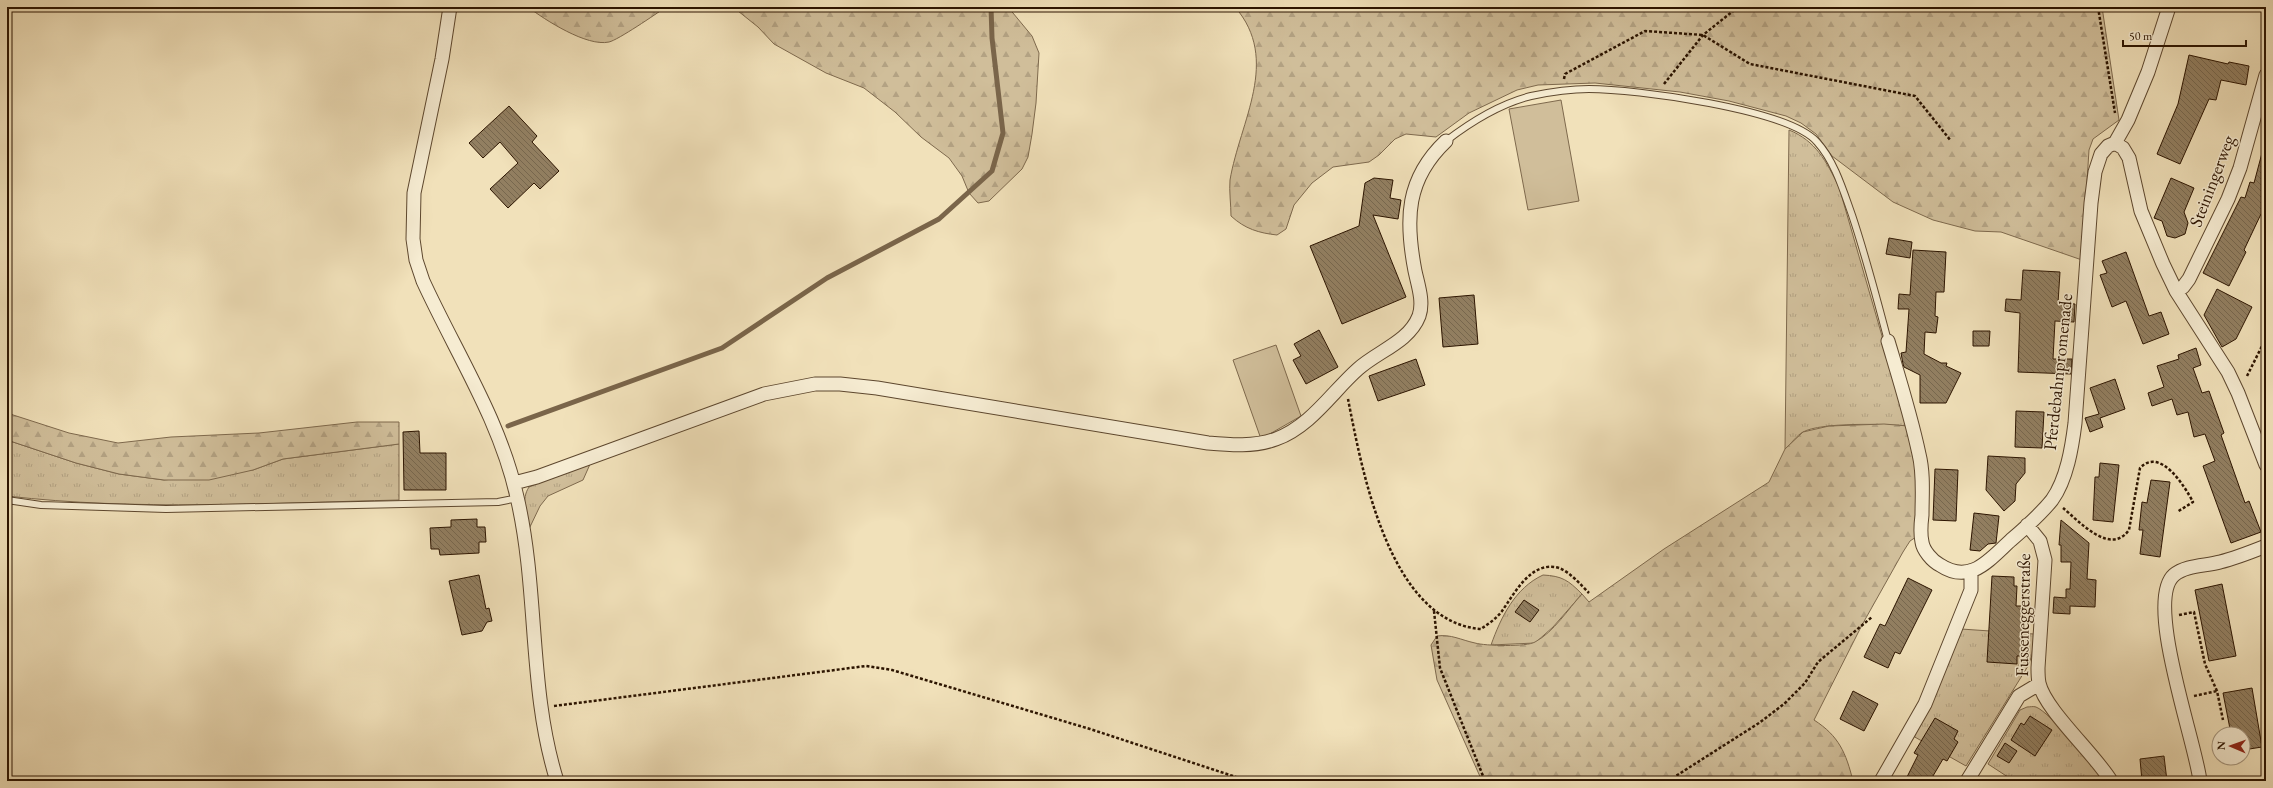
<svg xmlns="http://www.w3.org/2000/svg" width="2273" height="788" font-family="'EB Garamond',serif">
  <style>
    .grass { fill: url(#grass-tufts); stroke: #7e694d }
    .forest { fill: url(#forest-firs); stroke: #7e694d }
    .garden { fill: #d0be9a; stroke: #7e694d }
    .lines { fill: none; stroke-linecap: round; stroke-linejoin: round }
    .stream { stroke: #7a654a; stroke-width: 5 }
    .building { fill: url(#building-back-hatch); stroke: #2c1400 }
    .service-casing { stroke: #5d472e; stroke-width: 8 }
    .minor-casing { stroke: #5d472e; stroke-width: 15 }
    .path { stroke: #2c1400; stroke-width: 2.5; stroke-dasharray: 3 2; stroke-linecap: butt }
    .service { stroke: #f6ecd2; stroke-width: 6 }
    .minor { stroke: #f6ecd2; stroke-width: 13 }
    .labels { text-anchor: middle; stroke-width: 3; stroke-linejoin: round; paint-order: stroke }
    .street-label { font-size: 18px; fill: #2c1400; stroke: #f6ecd2 }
  </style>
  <defs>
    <pattern id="grass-tufts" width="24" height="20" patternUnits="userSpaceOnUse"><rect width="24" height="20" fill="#d0be9a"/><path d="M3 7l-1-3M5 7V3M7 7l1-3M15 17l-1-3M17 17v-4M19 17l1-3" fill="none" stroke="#b3a283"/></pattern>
    <pattern id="forest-firs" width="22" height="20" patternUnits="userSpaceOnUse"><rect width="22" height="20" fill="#d0be9a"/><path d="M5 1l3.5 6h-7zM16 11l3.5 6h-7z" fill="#b3a283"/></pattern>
    <pattern id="building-back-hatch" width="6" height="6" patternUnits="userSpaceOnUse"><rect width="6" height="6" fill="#927f61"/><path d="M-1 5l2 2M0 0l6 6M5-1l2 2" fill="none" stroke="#77674e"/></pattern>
  </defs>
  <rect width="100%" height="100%" fill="#f1e1ba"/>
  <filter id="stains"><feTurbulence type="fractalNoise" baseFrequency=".005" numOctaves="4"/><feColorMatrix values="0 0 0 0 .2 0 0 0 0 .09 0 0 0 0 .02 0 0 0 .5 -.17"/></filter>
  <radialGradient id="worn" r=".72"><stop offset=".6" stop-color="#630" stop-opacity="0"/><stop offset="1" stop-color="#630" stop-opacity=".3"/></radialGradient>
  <path class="grass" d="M 1789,130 C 1816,141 1826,161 1839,187 L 1908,426 C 1886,424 1821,422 1803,432 C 1797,435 1791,444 1785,449 Z
    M 7,440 L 76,463 L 119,474 L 164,480 L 253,470 L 283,459 L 399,444 L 399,500 C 269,503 137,511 7,496 Z
    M 591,462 L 583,480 L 548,496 L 540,506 L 529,529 C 526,514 521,499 529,487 Z
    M 1543,575 C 1562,576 1568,580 1582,594 L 1553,627 L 1535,643 L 1491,645 C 1501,617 1515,588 1543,575 Z
    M 1961,629 L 2034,634 L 2032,655 L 2028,666 L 1966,766 L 1913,736 L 1933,697 Z
    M 2027,707 C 2030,707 2033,706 2036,707 C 2051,713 2094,766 2103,781 L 2014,781 L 1988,764 L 2020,710 Z"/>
  <path class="forest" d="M 528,7 L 666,7 C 656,14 618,40 609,42 C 587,47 545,20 528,7 Z
    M 733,7 L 1008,7 L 1032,36 L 1039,53 L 1036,103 L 1032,134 L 1028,157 L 1022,169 L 989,201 L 978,203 L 969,193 L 962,176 L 949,158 L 921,137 L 895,112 L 864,88 L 826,73 L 774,44 L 758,27 Z
    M 1235,7 L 2102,7 L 2119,120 L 2093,139 L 2089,150 L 2082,260 L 2001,232 L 1975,231 L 1933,220 L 1893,202 L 1832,156 L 1816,134 L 1801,123 L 1786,116 L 1729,101 L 1680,92 L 1595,83 L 1538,85 L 1517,90 L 1469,113 L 1436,137 L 1406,134 L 1395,139 L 1379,155 L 1369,162 L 1333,167 L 1312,183 L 1294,205 L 1286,229 L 1277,235 C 1259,233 1245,229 1231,216 C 1231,205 1229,191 1230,180 C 1240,121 1281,60 1235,7 Z
    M 7,413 L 69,433 L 118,443 L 171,437 L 259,433 L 357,422 L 399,422 L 399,444 L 283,459 L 253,470 L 209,480 L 164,480 L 119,474 L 76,463 L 7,440 Z
    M 1884,424 L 1908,426 C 1918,468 1917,495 1916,537 L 1910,541 L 1903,552 L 1862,625 L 1814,720 C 1839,736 1846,753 1853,781 L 1482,781 L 1437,680 L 1431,645 L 1437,636 C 1451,634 1461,640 1475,643 C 1485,646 1527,647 1535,642 C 1554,632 1568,609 1582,594 L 1589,602 L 1664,549 L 1769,482 L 1785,449 L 1803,432 L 1829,426 Z"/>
  <path class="garden" d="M 1561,100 L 1579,201 L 1528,210 L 1509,109 Z
    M 1276,345 L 1301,416 L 1261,439 L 1233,360 Z"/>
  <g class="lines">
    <path class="stream" d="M 508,426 L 722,348 L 827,278 L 939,219 L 992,171 L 1003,133 L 992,38 L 991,7"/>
  </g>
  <path class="building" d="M 2189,55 L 2228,64 L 2229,62 L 2249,66 L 2246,85 L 2221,80 L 2216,100 L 2209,99 L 2180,164 L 2157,154 L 2178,104 Z
    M 509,106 L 537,136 L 532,142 L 559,171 L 540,189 L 534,183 L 508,208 L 490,189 L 518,163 L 500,142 L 483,158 L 469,143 Z
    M 2262,153 L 2266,153 L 2266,217 L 2261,214 L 2244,250 L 2246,252 L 2229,286 L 2203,273 L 2241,197 L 2245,198 L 2250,182 L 2254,183 Z
    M 1374,178 L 1393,180 L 1390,198 L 1401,200 L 1398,219 L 1373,215 L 1406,297 L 1342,324 L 1310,246 L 1359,226 L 1365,183 Z
    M 2171,178 L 2194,188 L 2184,212 L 2188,223 L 2185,234 L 2175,238 L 2167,236 L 2162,221 L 2154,218 Z
    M 1889,238 L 1912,242 L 1910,258 L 1886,254 Z
    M 1913,250 L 1946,252 L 1944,292 L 1936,292 L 1935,316 L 1938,317 L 1936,333 L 1925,332 L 1924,354 L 1941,363 L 1947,363 L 1946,366 L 1961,373 L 1946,403 L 1920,403 L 1920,375 L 1904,367 L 1903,364 L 1901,353 L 1906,352 L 1909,309 L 1898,309 L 1899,294 L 1910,295 Z
    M 2126,252 L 2149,316 L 2161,312 L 2169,334 L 2143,344 L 2126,301 L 2112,307 L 2100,275 L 2107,273 L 2102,261 Z
    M 2023,270 L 2060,272 L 2058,303 L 2075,304 L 2074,322 L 2055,321 L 2053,359 L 2072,359 L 2071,374 L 2018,372 L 2020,313 L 2005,311 L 2006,299 L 2021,300 Z
    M 2217,289 L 2252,307 L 2236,339 L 2222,347 L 2204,315 Z
    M 1474,295 L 1478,344 L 1443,347 L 1439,298 Z
    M 1319,330 L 1338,367 L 1306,384 L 1293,360 L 1301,356 L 1294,344 Z
    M 1973,331 L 1990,331 L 1989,346 L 1973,346 Z
    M 2196,348 L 2201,365 L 2193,368 L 2202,393 L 2209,391 L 2224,433 L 2221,435 L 2245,503 L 2249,501 L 2261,532 L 2231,543 L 2203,466 L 2215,461 L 2205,434 L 2194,437 L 2188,412 L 2177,415 L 2172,399 L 2152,406 L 2148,393 L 2164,387 L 2157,366 L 2179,359 L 2178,355 Z
    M 1416,359 L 1425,385 L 1378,401 L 1369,376 Z
    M 2115,379 L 2125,409 L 2100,418 L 2103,427 L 2090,432 L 2085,418 L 2099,414 L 2090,388 Z
    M 2016,411 L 2044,412 L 2042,448 L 2015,447 Z
    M 419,431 L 420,453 L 446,453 L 446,490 L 404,490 L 403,432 Z
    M 1988,456 L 2025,458 L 2025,473 L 2016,484 L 2015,501 L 2004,511 L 1986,490 Z
    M 2100,463 L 2119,465 L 2113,522 L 2093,520 L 2095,477 L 2099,477 Z
    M 1935,469 L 1958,470 L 1956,521 L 1933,520 Z
    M 2151,480 L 2170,482 L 2160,557 L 2140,554 L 2143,530 L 2139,530 L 2142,502 L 2147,503 Z
    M 1974,513 L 1999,516 L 1996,543 L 1988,544 L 1980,551 L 1970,550 Z
    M 477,519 L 477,527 L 485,527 L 486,542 L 479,542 L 479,553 L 440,555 L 439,549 L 431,549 L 430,528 L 451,527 L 451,520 Z
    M 2061,520 L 2089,543 L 2087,579 L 2096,580 L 2095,607 L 2070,606 L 2070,614 L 2053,613 L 2054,597 L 2066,598 L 2066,589 L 2070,589 L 2071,562 L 2061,562 L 2061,545 L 2059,545 Z
    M 479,575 L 486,609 L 489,608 L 492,621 L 487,622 L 482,631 L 462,635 L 449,581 Z
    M 1992,576 L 2014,577 L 2014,586 L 2017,586 L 2016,606 L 2022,606 L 2022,656 L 2017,656 L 2017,664 L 1987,662 Z
    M 1908,578 L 1932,590 L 1900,654 L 1895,652 L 1888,668 L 1864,657 L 1880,624 L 1885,626 Z
    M 2222,584 L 2236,656 L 2209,661 L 2195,590 Z
    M 1524,600 L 1539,610 L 1530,622 L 1515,612 Z
    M 2252,688 L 2262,747 L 2243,750 L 2243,734 L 2231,734 L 2223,693 Z
    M 1853,691 L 1878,704 L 1864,731 L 1840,719 Z
    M 2030,716 L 2052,730 L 2035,756 L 2011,740 L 2021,723 L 2024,725 Z
    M 1935,718 L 1958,731 L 1954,739 L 1958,742 L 1947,761 L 1943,759 L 1930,781 L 1905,781 L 1918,755 L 1914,753 Z
    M 2005,743 L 2017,751 L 2009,763 L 1997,756 Z
    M 2164,756 L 2167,781 L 2142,781 L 2140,759 Z"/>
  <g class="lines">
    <defs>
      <path id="service" d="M 1446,141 C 1472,121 1499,104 1531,96 C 1550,92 1570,89 1589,89 C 1635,89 1788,109 1817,142 C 1835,162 1843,190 1852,215 C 1866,257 1877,299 1888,341
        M 7,500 L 41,505 L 166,509 L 498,502 L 518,498"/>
      <path id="minor" d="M 450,7 L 442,59 L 414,193 L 413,239 L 416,260 L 423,281 C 456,353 500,420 517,497 C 539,591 528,689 557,781
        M 2115,143 L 2123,148 L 2129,158 L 2141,211 L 2163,264 L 2176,291 L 2228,372 L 2238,393 L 2266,465
        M 2176,291 L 2183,287 L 2189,279 L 2228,199 L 2240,168 L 2266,75
        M 1888,341 C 1899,378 1911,416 1919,454 C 1924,474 1922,495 1922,515 C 1921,523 1920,533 1922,542 C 1923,550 1932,561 1940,565 C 1970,585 1989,560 2011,540 C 2025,528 2040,515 2052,500 C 2067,479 2072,447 2075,423 L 2091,203 L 2095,172 L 2101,154 L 2108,146 L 2115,143 L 2128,120 L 2148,72 L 2169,7
        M 514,483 L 537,477 L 764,394 L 815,384 L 840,384 L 877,388 L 1208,443 C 1231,445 1254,447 1276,439 C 1311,426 1332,392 1358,369 C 1378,351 1409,342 1419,316 C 1424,302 1418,285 1415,271 C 1405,219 1406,179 1446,141
        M 2027,525 L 2040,541 L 2045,560 L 2038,668 C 2038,673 2038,678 2039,683 C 2045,710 2095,754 2111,781
        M 1881,781 L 1925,704 L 1971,590 L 1971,572
        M 1967,781 L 2019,696 L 2039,684
        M 2200,781 C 2196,743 2144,601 2174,575 C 2186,565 2206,566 2220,562 C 2236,558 2251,552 2266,546"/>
    </defs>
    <use href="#service" class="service-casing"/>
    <use href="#minor" class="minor-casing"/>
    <path class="path" d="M 2098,7 L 2115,113
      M 1564,79 L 1565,74 L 1645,31 L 1703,35 L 1750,64 L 1915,96 L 1951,141
      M 1664,84 L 1703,35 L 1738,7
      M 2247,376 L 2266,338
      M 1348,399 C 1362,470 1389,622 1481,629 C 1488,624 1496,619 1502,611 C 1515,593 1531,560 1559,568 C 1570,572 1581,585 1589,593
      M 2063,508 C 2080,522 2110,556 2129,530 L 2140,468 C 2160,447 2184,485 2193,502 L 2177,512
      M 1434,611 L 1440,668 L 1485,781
      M 2179,615 L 2194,612 L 2205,664 L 2217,691 L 2223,720
      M 2194,696 L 2217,691
      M 554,706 L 866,666 L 892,670 L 1090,729 L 1248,781
      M 1668,781 L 1759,723 L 1784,704 L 1805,683 L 1818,662 L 1872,617"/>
    <use href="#service" class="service"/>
    <use href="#minor" class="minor"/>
  </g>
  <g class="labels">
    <g class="street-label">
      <text transform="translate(2212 181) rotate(-69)" y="6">Steiningerweg</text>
      <text transform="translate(2058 372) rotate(-84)" y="6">Pferdebahnpromenade</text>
      <text transform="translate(2023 615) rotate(-89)" y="6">Fusseneggerstraße</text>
    </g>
  </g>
  <rect width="2273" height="788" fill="none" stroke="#f1e1ba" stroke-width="24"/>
  <rect x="8" y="8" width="2257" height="772" fill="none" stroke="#2c1400" stroke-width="2"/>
  <rect x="12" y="12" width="2249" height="764" fill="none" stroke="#2c1400"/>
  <g transform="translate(2231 746) rotate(272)"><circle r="19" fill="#f6ecd2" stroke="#a5967e"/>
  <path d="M0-3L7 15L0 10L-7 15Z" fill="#8f2418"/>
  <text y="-6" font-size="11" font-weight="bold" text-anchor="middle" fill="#2c1400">N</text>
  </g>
  <path d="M2123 40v6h123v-6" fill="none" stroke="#2c1400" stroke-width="2"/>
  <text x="2129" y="40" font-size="12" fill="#2c1400" stroke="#f6ecd2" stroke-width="3" paint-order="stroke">50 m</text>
  <rect width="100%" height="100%" filter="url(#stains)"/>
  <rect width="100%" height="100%" fill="url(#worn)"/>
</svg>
